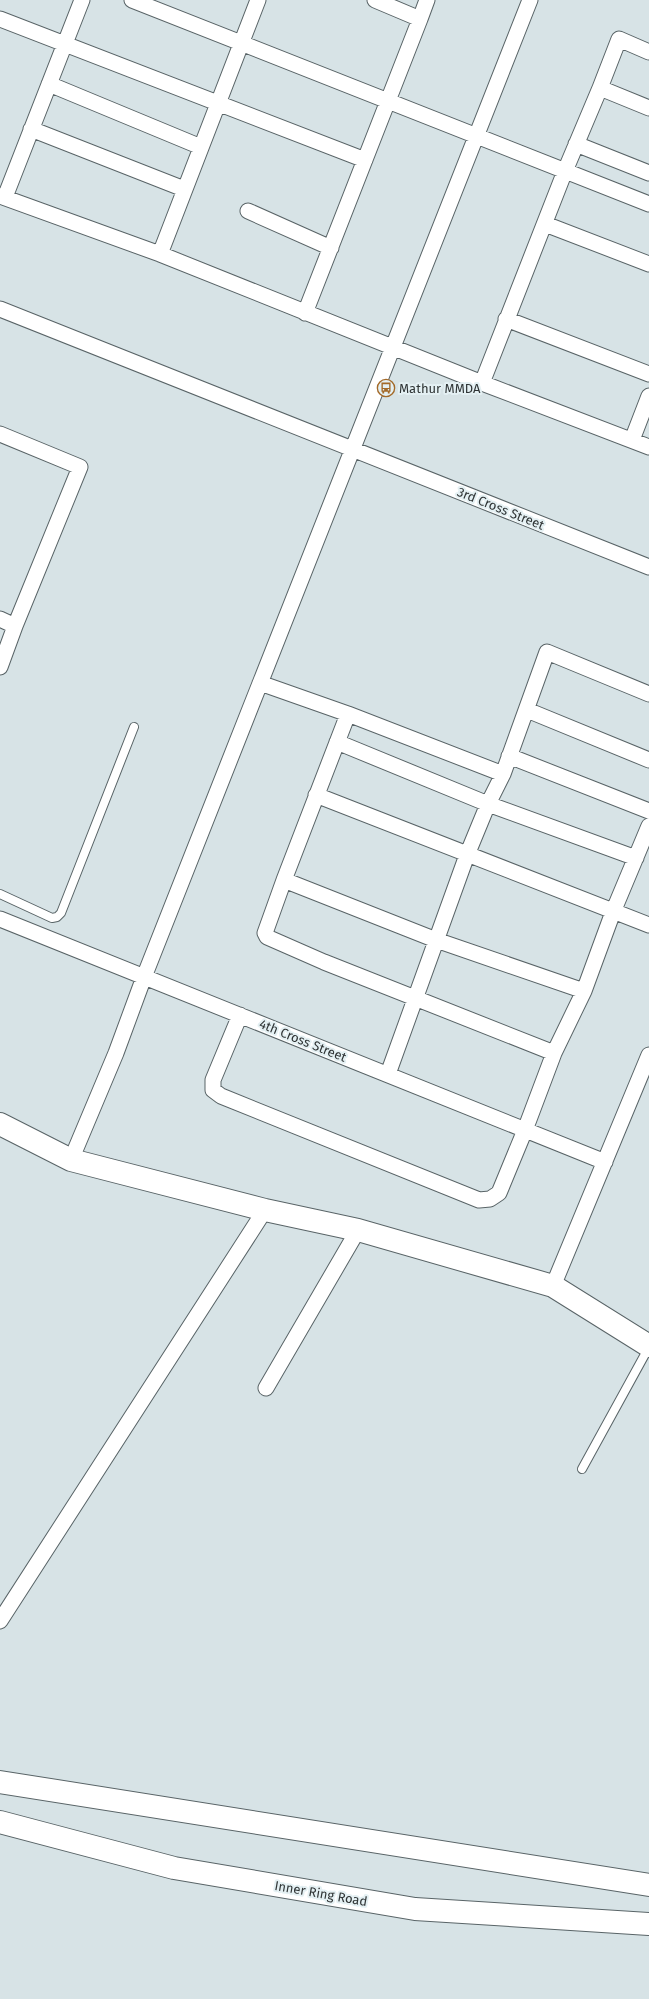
<svg xmlns="http://www.w3.org/2000/svg" width="649" height="1999" font-family="'Fira Sans',sans-serif">
  <style>
    .lines { fill: none; stroke-linecap: round; stroke-linejoin: round }
    .lane-casing { stroke: #596467; stroke-width: 10 }
    .street-casing { stroke: #596467; stroke-width: 17 }
    .secondary-casing { stroke: #596467; stroke-width: 24 }
    .primary-casing { stroke: #596467; stroke-width: 24 }
    .lane { stroke: #fff; stroke-width: 8 }
    .street { stroke: #fff; stroke-width: 15 }
    .secondary { stroke: #fff; stroke-width: 22 }
    .primary { stroke: #fff; stroke-width: 22 }
    .labels { text-anchor: middle; stroke-width: 4; stroke-linejoin: round; paint-order: stroke }
    .poi-label { font-size: 13px; fill: #2f3435; stroke: #e4f0f3; text-anchor: start }
    .street-label { font-size: 13px; fill: #2f3435; stroke: #e4f0f3 }
  </style>
  <rect width="100%" height="100%" fill="#d7e3e6"/>
  <g class="lines">
    <defs>
      <path id="lane" d="M 0,894 L 52,918 L 57,917 L 61,913 L 134,727
        M 582,1469 L 649,1347"/>
      <path id="street" d="M 132,0 L 649,204
        M 0,19 L 365,160
        M 420,19 L 427,0
        M 49,84 L 201,147
        M 600,88 L 619,39 L 649,52
        M 31,129 L 184,189
        M 576,144 L 649,173
        M 0,196 L 160,254 L 482,383 L 649,447
        M 5,197 L 82,0
        M 248,211 L 331,248
        M 545,224 L 649,264
        M 160,254 L 258,0
        M 0,309 L 649,567
        M 305,313 L 420,19 L 375,0
        M 506,319 L 649,374
        M 482,383 L 565,171 L 600,88 L 649,108
        M 0,434 L 80,467 L 15,626 L 0,667
        M 632,440 L 649,396
        M 0,619 L 15,626
        M 260,683 L 348,714 L 503,774 L 488,804 L 636,858
        M 527,710 L 649,760
        M 337,742 L 488,804 L 467,855 L 388,1074
        M 509,756 L 649,811
        M 503,774 L 547,652 L 649,694
        M 316,795 L 649,925
        M 284,880 L 265,933 L 267,937 L 324,962 L 554,1053 L 584,991 L 436,940 L 284,880 L 348,714
        M 0,919 L 605,1162
        M 584,991 L 613,912 L 649,826
        M 240,1015 L 213,1080 L 213,1090 L 221,1096 L 479,1200 L 490,1199 L 499,1193 L 525,1130 L 554,1053
        M 71,1160 L 116,1053 L 144,977 L 530,0
        M 553,1286 L 649,1055
        M 266,1388 L 358,1230
        M 0,1621 L 265,1210"/>
      <path id="secondary" d="M 0,1124 L 71,1160 L 265,1210 L 358,1230 L 553,1286 L 649,1346"/>
      <path id="primary" d="M 0,1782 L 649,1885
        M 0,1822 L 174,1868 L 415,1909 L 649,1924"/>
    </defs>
    <use href="#lane" class="lane-casing"/>
    <use href="#street" class="street-casing"/>
    <use href="#secondary" class="secondary-casing"/>
    <use href="#primary" class="primary-casing"/>
    <use href="#lane" class="lane"/>
    <use href="#street" class="street"/>
    <use href="#secondary" class="secondary"/>
    <use href="#primary" class="primary"/>
  </g>
  <defs>
    <symbol id="bus-ring" viewBox="-11 -11 22 22"><circle r="9.5" fill="#e4f0f3" stroke="#a36928" stroke-width="1.5"/><path d="M-5-6H5V4H4V6H2V4H-2V6H-4V4H-5ZM-3.5-4V0h7V-4ZM-3.5 1.2v1.5H-2V1.2ZM2 1.2v1.5H3.5V1.2Z" fill="#a36928"/></symbol>
  </defs>
  <g fill-rule="evenodd">
    <use href="#bus-ring" x="376" y="378" width="20" height="20"/>
  </g>
  <g class="labels">
    <g class="poi-label">
      <text x="399" y="393">Mathur MMDA</text>
    </g>
    <g class="street-label">
      <text transform="translate(501 508) rotate(22)" y="5">3rd Cross Street</text>
      <text transform="translate(303 1040) rotate(22)" y="5">4th Cross Street</text>
      <text transform="translate(321 1893) rotate(10)" y="5">Inner Ring Road</text>
    </g>
  </g>
</svg>
